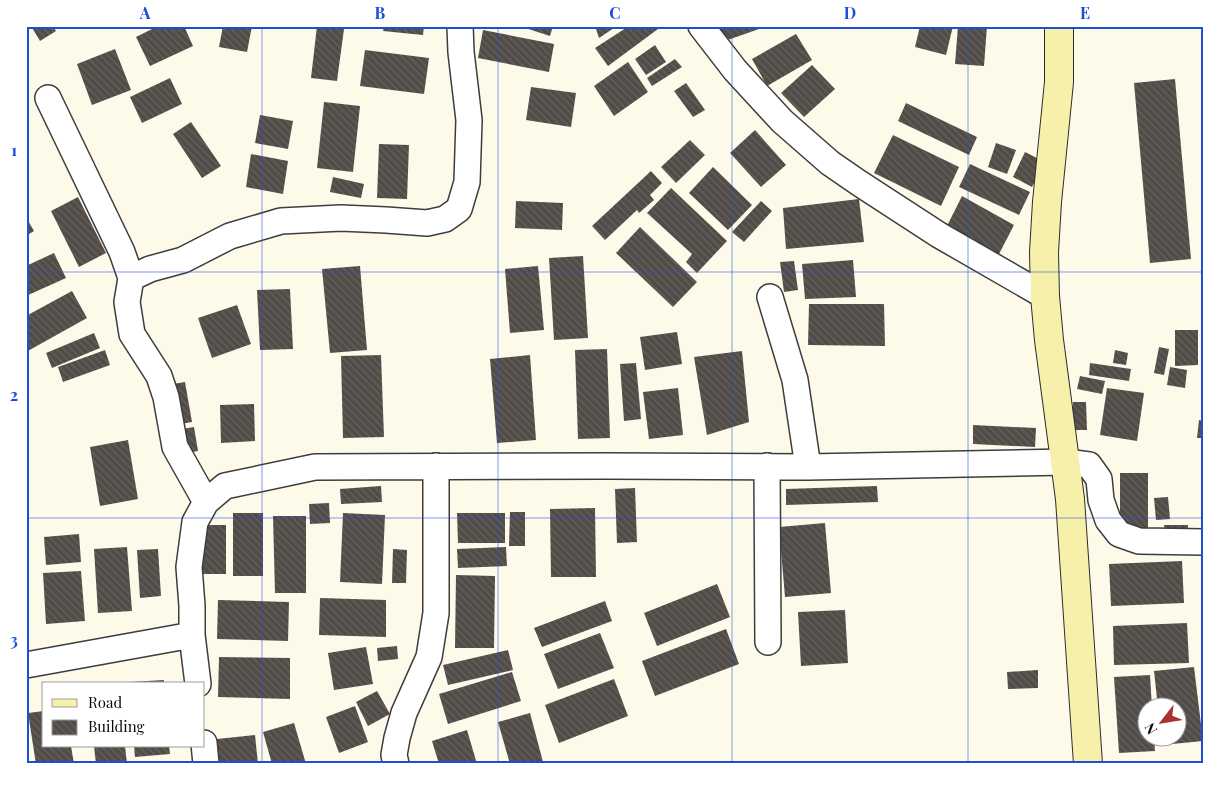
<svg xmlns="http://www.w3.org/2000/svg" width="1230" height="790" font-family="'Playfair Display',serif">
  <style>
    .building { fill: url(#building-back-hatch) }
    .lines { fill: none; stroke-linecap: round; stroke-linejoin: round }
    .street-casing { stroke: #3d3d3d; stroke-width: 28 }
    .secondary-casing { stroke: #2c2c2c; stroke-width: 30 }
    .street { stroke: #fff; stroke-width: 25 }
    .secondary { stroke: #f6f0ab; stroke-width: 28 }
    .grid { fill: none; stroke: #1d4ed8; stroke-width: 1; stroke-opacity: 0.55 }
    .neatline { fill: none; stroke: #1d4ed8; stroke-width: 2 }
    .grid-label { font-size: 16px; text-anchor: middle; font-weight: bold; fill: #1d4ed8 }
  </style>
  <defs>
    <pattern id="building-back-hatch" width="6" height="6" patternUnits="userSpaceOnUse" patternTransform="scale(1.25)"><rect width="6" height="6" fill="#524c48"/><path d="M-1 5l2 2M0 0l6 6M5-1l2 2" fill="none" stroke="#66615e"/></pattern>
  </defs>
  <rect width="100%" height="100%" fill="#fdfaea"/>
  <path class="building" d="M 31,26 L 53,26 L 56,31 L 40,41 Z
    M 158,26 L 184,26 L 193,46 L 150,66 L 136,37 Z
    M 223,26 L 252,26 L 247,52 L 219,47 Z
    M 317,26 L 344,29 L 337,81 L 311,78 Z
    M 384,26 L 424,26 L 423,35 L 383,31 Z
    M 519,26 L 553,26 L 550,36 Z
    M 595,26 L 617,26 L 599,38 Z
    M 629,26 L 656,26 L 658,29 L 608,66 L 595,48 Z
    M 716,26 L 765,26 L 765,27 L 722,42 Z
    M 920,26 L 953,26 L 946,55 L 915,47 Z
    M 958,26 L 987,26 L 984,66 L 955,64 Z
    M 483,30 L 554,44 L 549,72 L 478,58 Z
    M 796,34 L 812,60 L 767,86 L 752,59 Z
    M 655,45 L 666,62 L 646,75 L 635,59 Z
    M 115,49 L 131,90 L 92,105 L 77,64 Z
    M 365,50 L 429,58 L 424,94 L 360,86 Z
    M 675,59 L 682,67 L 652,86 L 647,78 Z
    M 628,62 L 648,92 L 614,116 L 594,86 Z
    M 812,65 L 835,89 L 804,117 L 781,93 Z
    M 170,78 L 182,104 L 142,123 L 130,97 Z
    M 1175,79 L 1191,259 L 1150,263 L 1134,83 Z
    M 686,83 L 705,110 L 693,117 L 674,91 Z
    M 531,87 L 576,93 L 571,127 L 526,120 Z
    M 324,102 L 360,106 L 353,172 L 317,168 Z
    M 906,103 L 977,137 L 969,155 L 898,121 Z
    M 260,115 L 293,121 L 288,149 L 255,143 Z
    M 191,122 L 221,166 L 202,178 L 173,134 Z
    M 755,130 L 786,165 L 761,187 L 730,153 Z
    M 893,135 L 959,167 L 941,206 L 874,173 Z
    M 690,140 L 705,155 L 676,183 L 661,167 Z
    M 996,143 L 1016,150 L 1007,174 L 988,167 Z
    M 379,144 L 409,145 L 407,199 L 377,198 Z
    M 1025,152 L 1045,162 L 1032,187 L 1013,177 Z
    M 251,154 L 288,161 L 283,194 L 246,187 Z
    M 970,164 L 1030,192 L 1019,215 L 959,187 Z
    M 713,167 L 752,205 L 728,230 L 689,193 Z
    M 651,171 L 662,183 L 650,195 L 654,200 L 639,213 L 637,210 L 605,240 L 592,226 Z
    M 333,177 L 364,184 L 361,198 L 330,192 Z
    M 671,188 L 727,241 L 697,273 L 686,262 L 692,254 L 647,213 Z
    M 962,196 L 1014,225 L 997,258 L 945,230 Z
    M 78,197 L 106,253 L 79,267 L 51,211 Z
    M 859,199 L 864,242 L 786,249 L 783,208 Z
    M 516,201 L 563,203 L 562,230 L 515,228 Z
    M 761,201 L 772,211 L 744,242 L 732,232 Z
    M 26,217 L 34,231 L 26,236 Z
    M 640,227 L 697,282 L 673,307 L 616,253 Z
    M 54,253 L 66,278 L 26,296 L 26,266 Z
    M 583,256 L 588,338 L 554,340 L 549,258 Z
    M 853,260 L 856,297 L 805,299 L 802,264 Z
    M 794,261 L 798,290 L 784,292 L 780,262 Z
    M 360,266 L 367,350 L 330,353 L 322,269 Z
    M 538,266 L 544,330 L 510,333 L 505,269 Z
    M 290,289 L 293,349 L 260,350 L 257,290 Z
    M 72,291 L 87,318 L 26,352 L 26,316 Z
    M 809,304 L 884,304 L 885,346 L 808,345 Z
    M 237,305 L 251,344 L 212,358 L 198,318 Z
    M 1175,330 L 1198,330 L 1198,365 L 1175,366 Z
    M 677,332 L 682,364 L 645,370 L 640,337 Z
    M 94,333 L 100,348 L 52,368 L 46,353 Z
    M 1159,347 L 1169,349 L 1164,375 L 1154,373 Z
    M 607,349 L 610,438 L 578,439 L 575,350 Z
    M 105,350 L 110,365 L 63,382 L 58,367 Z
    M 1115,350 L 1128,353 L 1126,365 L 1113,363 Z
    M 742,351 L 749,422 L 707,435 L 694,357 Z
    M 381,355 L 384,437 L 343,438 L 341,356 Z
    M 530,355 L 536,440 L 497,443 L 490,359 Z
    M 636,363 L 641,419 L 624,421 L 620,364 Z
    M 1090,363 L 1131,369 L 1129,381 L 1089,375 Z
    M 1170,367 L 1187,370 L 1185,388 L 1167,385 Z
    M 1080,376 L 1105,381 L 1102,394 L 1077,389 Z
    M 185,382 L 192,422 L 174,425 L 167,385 Z
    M 678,388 L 683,435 L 649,439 L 643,392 Z
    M 1107,388 L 1144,393 L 1137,441 L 1100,435 Z
    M 1073,402 L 1086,402 L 1087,430 L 1073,430 Z
    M 254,404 L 255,441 L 221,443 L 220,405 Z
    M 1199,420 L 1204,421 L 1204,438 L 1197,438 Z
    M 973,425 L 1036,428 L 1035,447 L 973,444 Z
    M 194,427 L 198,451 L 181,454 L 176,430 Z
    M 128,440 L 138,499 L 100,506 L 90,447 Z
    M 1120,473 L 1148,473 L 1148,528 L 1120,528 Z
    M 381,486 L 382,502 L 341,504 L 340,489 Z
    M 877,486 L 878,502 L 786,505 L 786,489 Z
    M 635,488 L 637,542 L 617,543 L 615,489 Z
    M 1168,497 L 1170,519 L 1156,520 L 1154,498 Z
    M 329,503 L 330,523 L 310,524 L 309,504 Z
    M 595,508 L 596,577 L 551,577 L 550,509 Z
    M 510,512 L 525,512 L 525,546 L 509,546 Z
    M 233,513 L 263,513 L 263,576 L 233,576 Z
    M 343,513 L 385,515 L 382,584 L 340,582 Z
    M 457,513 L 505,513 L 505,543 L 458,543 Z
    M 273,516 L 306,516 L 306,593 L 275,593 Z
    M 825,523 L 831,593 L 785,597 L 779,527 Z
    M 201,525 L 226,525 L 226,574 L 202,574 Z
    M 1164,525 L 1188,525 L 1188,532 L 1165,532 Z
    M 79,534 L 81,562 L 46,565 L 44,537 Z
    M 127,547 L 132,611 L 98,613 L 94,549 Z
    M 506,547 L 507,566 L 458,568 L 457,549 Z
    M 158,549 L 161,596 L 140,598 L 137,550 Z
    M 393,549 L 407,550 L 406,583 L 392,583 Z
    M 1182,561 L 1184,603 L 1111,606 L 1109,564 Z
    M 81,571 L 85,621 L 46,624 L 43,573 Z
    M 456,575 L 495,576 L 494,648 L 455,648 Z
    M 717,584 L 730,617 L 657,646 L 644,613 Z
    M 320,598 L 386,600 L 386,637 L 319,635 Z
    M 218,600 L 289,602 L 288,641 L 217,639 Z
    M 605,601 L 612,621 L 542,647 L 534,628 Z
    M 845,610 L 848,663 L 801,666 L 798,612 Z
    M 1187,623 L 1189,663 L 1114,665 L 1113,626 Z
    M 726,629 L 739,664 L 655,696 L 642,661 Z
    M 600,633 L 614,668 L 558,689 L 544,654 Z
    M 397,646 L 398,659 L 378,661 L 377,648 Z
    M 366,647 L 373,684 L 334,690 L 328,653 Z
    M 508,650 L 513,670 L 448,685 L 443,665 Z
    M 219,657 L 290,658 L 290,699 L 218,697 Z
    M 1194,667 L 1203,741 L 1162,745 L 1161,738 L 1178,738 L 1178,708 L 1158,708 L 1154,671 Z
    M 1038,670 L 1038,688 L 1008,689 L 1007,672 Z
    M 512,672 L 521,701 L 448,724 L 439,694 Z
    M 1150,675 L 1152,708 L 1148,708 L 1148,738 L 1154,738 L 1155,751 L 1119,753 L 1114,677 Z
    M 614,679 L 628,716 L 559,743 L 545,705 Z
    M 164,680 L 164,684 L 130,684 L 130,682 Z
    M 377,691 L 390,714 L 368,726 L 356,702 Z
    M 355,706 L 368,742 L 339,753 L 326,717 Z
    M 44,711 L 44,746 L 71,746 L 74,764 L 36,764 L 28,713 Z
    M 530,713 L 543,762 L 536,764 L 510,764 L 498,722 Z
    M 294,723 L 306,764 L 272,764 L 263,732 Z
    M 467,730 L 477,764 L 439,764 L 432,741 Z
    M 255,735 L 258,764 L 219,764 L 217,739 Z
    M 94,746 L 125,746 L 127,764 L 96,764 Z
    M 134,746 L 169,746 L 170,754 L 135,757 Z"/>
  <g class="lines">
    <defs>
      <path id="street" d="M 701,26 L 735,70 L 782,121 L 830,163 L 859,183 L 939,235 L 1045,296
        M 48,98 L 122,252 L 131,278 L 127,302 L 132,334 L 159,376 L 166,397 L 175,447 L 206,502
        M 131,278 L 150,269 L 183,260 L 230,236 L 281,221 L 341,218 L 386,220 L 427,223 L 445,219 L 459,209 L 467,182 L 469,120 L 461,52 L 460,26
        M 770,297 L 795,380 L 808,467
        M 767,466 L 768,642
        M 26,665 L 192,635
        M 198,684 L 192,635 L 192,606 L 189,567 L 195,522 L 206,502 L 225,486 L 315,467 L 607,466 L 808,467 L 1066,462 L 1089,465 L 1099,479 L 1101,500 L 1108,520 L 1119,534 L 1139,541 L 1204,542
        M 204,743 L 206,764
        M 396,764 L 394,755 L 397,738 L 404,713 L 429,657 L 436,613 L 436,466"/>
      <path id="secondary" d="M 1059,26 L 1059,82 L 1047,202 L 1044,252 L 1045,296 L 1049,340 L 1070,499 L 1088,764"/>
    </defs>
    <use href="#street" class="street-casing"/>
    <use href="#secondary" class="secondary-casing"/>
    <use href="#street" class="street"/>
    <use href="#secondary" class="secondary"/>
  </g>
  <path class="grid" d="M 262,26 L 262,764M 498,26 L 498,764M 732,26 L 732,764M 968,26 L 968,764M 26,272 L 1204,272M 26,518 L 1204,518"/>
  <rect width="1230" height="790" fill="none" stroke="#ffffff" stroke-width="55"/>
  <rect x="42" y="682" width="162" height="65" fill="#ffffff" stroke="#9d9d9d"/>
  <rect x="52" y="699" width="25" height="8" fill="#f6f0ab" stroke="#9d9d9d"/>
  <text x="88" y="708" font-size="15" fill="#0a0a0a">Road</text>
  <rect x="52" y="720" width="25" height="15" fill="url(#building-back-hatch)" stroke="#9d9d9d"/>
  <text x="88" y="732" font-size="15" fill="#0a0a0a">Building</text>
  <g transform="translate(1162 722) rotate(239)"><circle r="24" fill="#ffffff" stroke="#9d9d9d"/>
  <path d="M0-4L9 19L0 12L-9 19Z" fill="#ab3234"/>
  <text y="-8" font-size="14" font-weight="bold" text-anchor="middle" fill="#0a0a0a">N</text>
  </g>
  <rect x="28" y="28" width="1174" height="734" class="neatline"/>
  <g class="grid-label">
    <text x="145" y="19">A</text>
    <text x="380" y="19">B</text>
    <text x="615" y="19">C</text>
    <text x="850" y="19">D</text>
    <text x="1085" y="19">E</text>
    <text x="14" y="156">1</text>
    <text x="14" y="401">2</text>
    <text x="14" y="646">3</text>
  </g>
</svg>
